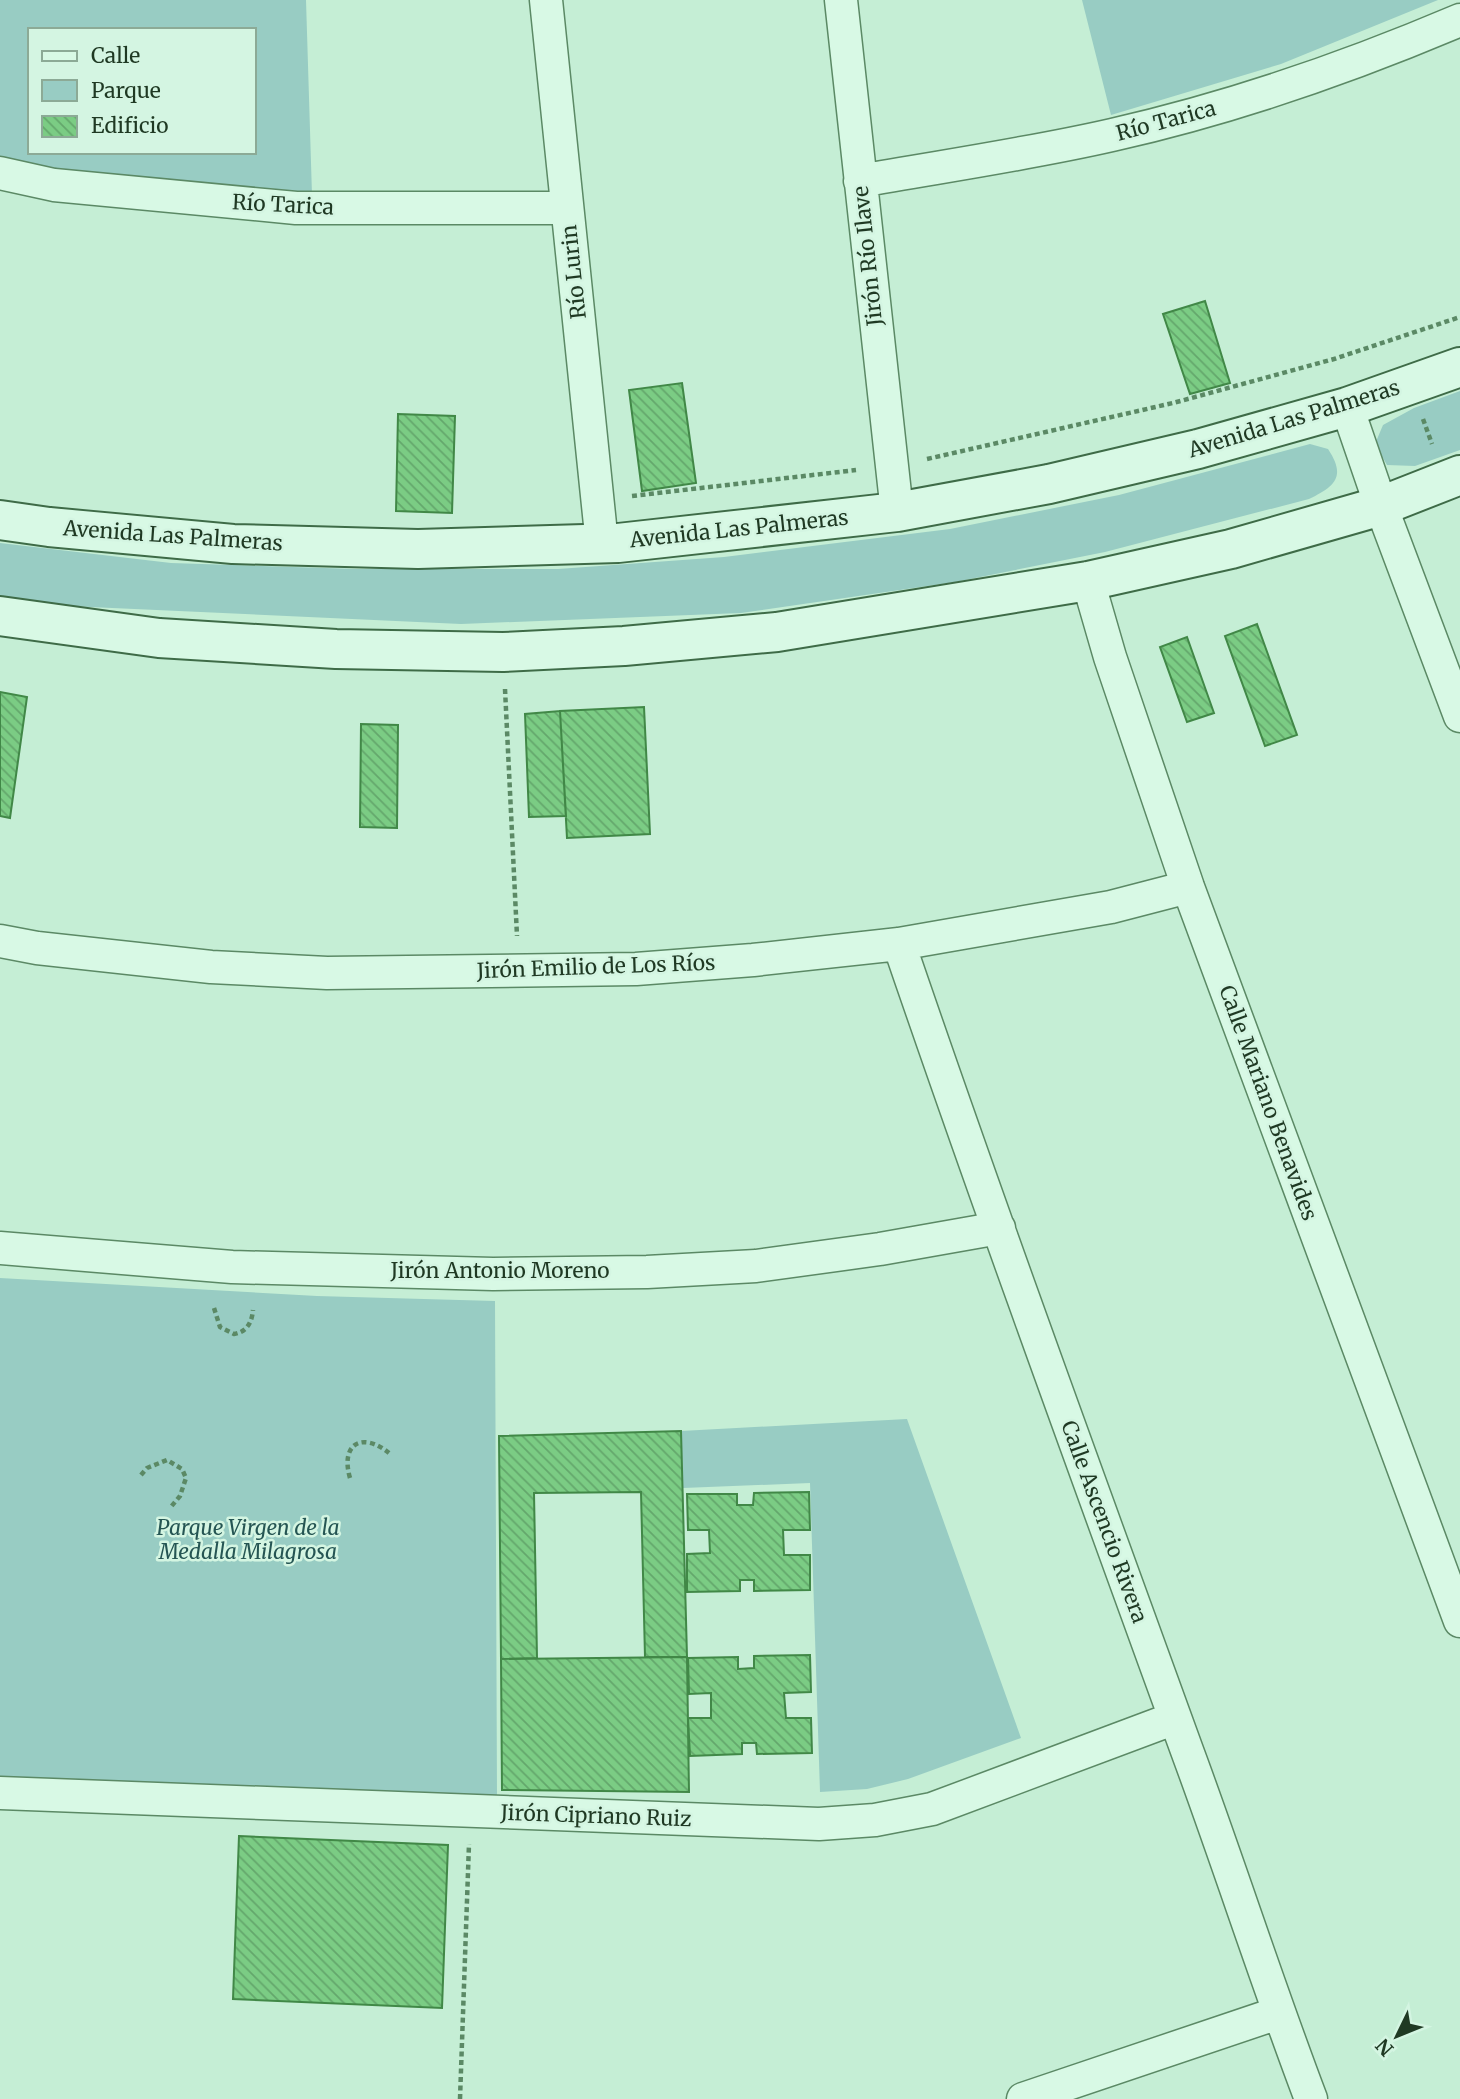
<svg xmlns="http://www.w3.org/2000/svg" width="1460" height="2099" font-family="Merriweather,serif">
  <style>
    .green { fill: #98ccc3; fill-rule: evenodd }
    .building { fill: url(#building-back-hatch); stroke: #418847; stroke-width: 2 }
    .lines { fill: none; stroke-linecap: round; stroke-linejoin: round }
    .minor-casing { stroke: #5b8965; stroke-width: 35 }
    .secondary-casing { stroke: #3e6b47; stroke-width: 42 }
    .path { stroke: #5b8965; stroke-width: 4.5; stroke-dasharray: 5 3.5; stroke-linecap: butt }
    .minor { stroke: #d8f9e5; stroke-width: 32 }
    .secondary { stroke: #d8f9e5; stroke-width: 38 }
    .labels { text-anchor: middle; stroke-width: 5; stroke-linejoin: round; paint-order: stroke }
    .street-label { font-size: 21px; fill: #1f3923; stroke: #d4f5e2 }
    .park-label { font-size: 21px; font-style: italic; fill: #255553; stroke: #d4f5e2 }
  </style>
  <defs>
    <pattern id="building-back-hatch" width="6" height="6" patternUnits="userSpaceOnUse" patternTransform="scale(1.75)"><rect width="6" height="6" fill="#7bcc84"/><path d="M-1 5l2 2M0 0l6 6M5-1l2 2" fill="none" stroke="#64a76c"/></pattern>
  </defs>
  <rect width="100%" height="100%" fill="#c5eed5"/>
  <path class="green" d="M 0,0 L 306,0 L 312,195 L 174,185 L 0,160 ZM 30,30 L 254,30 L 254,152 L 30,152 Z
    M 1082,0 L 1438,0 L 1281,64 L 1111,115 Z
    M 1460,391 L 1460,450 L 1415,466 L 1387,465 L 1375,444 L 1383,425 L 1414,408 Z
    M 1310,444 L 1328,449 C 1346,476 1336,486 1309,499 L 1105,552 L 955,582 L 741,613 L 461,624 L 68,606 L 0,597 L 0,543 L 171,563 L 355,569 L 558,569 L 724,557 L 950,529 L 1119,495 Z
    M 0,1278 L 317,1296 L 495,1301 L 497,1798 L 0,1779 Z
    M 907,1419 L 1021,1738 L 908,1779 L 867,1789 L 820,1792 L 810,1483 L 683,1488 L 681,1431 Z"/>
  <path class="building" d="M 1205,301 L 1230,383 L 1190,394 L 1163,314 Z
    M 682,383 L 696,483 L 642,491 L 629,390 Z
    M 398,414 L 455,416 L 452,513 L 396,511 Z
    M 1257,624 L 1297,735 L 1265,746 L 1225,636 Z
    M 1187,637 L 1214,713 L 1187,722 L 1160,647 Z
    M 0,692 L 27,697 L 10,818 L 0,816 Z
    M 644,707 L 650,834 L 567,838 L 560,711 Z
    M 560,711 L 566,816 L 529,817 L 525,714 Z
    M 361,724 L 398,725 L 397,828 L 360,827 Z
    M 681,1431 L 687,1657 L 645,1657 L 641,1492 L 534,1493 L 537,1658 L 501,1659 L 499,1436 Z
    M 809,1492 L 810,1530 L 783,1530 L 784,1555 L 810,1555 L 810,1590 L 754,1591 L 754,1580 L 740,1580 L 740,1591 L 687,1592 L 687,1554 L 710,1553 L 709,1530 L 688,1530 L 687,1494 L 737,1494 L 737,1505 L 753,1505 L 754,1493 Z
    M 810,1655 L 811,1692 L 784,1693 L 786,1718 L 811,1718 L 812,1753 L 757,1754 L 756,1743 L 742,1743 L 742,1754 L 690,1756 L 688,1718 L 711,1718 L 711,1693 L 689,1694 L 688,1658 L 738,1657 L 738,1669 L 754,1668 L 754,1656 Z
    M 687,1657 L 689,1792 L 502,1790 L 501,1659 Z
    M 239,1836 L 448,1845 L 442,2008 L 233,1999 Z"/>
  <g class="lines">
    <defs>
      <path id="minor" d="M 546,0 L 602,544
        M 841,0 L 897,512
        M 0,173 L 54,185 L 296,208 L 567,208
        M 860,181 C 944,166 1029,154 1112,135 C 1232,108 1347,68 1460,20
        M 1347,407 L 1381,506 L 1460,716
        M 1088,581 L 1110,657 L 1188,887 L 1460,1621
        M 0,941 L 37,948 L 211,967 L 327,973 L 636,969 L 753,960 L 899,944 L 1111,907 L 1188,887
        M 899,944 C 992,1216 1091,1486 1189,1756 C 1231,1870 1268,1986 1311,2099
        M 0,1248 L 232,1267 L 493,1274 L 647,1272 L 756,1266 L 880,1249 L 999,1228
        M 0,1793 L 819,1824 L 875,1820 L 932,1809 L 1175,1718
        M 1023,2099 L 1278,2013"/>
      <path id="secondary" d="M 0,520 L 49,527 L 233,544 L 418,549 L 618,543 L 897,512 L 1049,484 L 1198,449 L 1347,407 L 1460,367
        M 0,616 L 159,638 L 336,649 L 503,652 L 624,646 L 777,632 L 1088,581 L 1231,549 L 1381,506 L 1460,475"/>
    </defs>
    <use href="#minor" class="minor-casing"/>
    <use href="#secondary" class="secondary-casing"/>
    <path class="path" d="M 1423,419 L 1432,444
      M 927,459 L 1173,403 L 1334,359 L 1460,317
      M 632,496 L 856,470
      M 505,689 L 517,936
      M 214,1308 L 220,1327 L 234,1334 C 247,1332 252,1322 253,1310
      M 141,1475 L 147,1468 L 167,1460 L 182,1469 L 186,1478 L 180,1496 L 170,1508
      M 350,1478 C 340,1444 362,1431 389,1453
      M 460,2099 L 469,1844"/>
    <use href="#minor" class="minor"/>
    <use href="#secondary" class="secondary"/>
  </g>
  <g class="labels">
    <g class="street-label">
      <text transform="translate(1166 121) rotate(-15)" y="7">Río Tarica</text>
      <text transform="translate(283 205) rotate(3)" y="7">Río Tarica</text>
      <text transform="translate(868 256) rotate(-96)" y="7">Jirón Río Ilave</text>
      <text transform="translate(574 272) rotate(-96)" y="7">Río Lurin</text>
      <text transform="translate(1294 419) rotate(-17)" y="7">Avenida Las Palmeras</text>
      <text transform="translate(739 529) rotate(-6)" y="7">Avenida Las Palmeras</text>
      <text transform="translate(173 536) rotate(4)" y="7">Avenida Las Palmeras</text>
      <text transform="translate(596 967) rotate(-2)" y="7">Jirón Emilio de Los Ríos</text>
      <text transform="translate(1268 1103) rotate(70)" y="7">Calle Mariano Benavides</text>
      <text x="500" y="1278">Jirón Antonio Moreno</text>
      <text transform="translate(1104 1522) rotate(70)" y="7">Calle Ascencio Rivera</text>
      <text transform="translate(596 1816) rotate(2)" y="7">Jirón Cipriano Ruiz</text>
    </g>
    <g class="park-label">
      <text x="248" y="1535">Parque Virgen de la<tspan x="248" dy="24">Medalla Milagrosa</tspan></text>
    </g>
  </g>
  <rect x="28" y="28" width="228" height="126" fill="#d4f5e2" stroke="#8caa96" stroke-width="2"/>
  <rect x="42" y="51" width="35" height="10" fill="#d8f9e5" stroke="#8caa96" stroke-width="2"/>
  <text x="91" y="63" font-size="21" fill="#1f3923">Calle</text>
  <rect x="42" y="80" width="35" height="21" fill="#98ccc3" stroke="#8caa96" stroke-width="2"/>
  <text x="91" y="98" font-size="21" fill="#1f3923">Parque</text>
  <rect x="42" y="116" width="35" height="21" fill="url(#building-back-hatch)" stroke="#8caa96" stroke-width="2"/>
  <text x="91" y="133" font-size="21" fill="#1f3923">Edificio</text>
  <g transform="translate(1397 2036) rotate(227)" stroke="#d4f5e2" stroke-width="5" paint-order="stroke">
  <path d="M0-5L12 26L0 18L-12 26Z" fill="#1f3923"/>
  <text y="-10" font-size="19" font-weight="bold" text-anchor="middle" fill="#1f3923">N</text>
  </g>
</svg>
